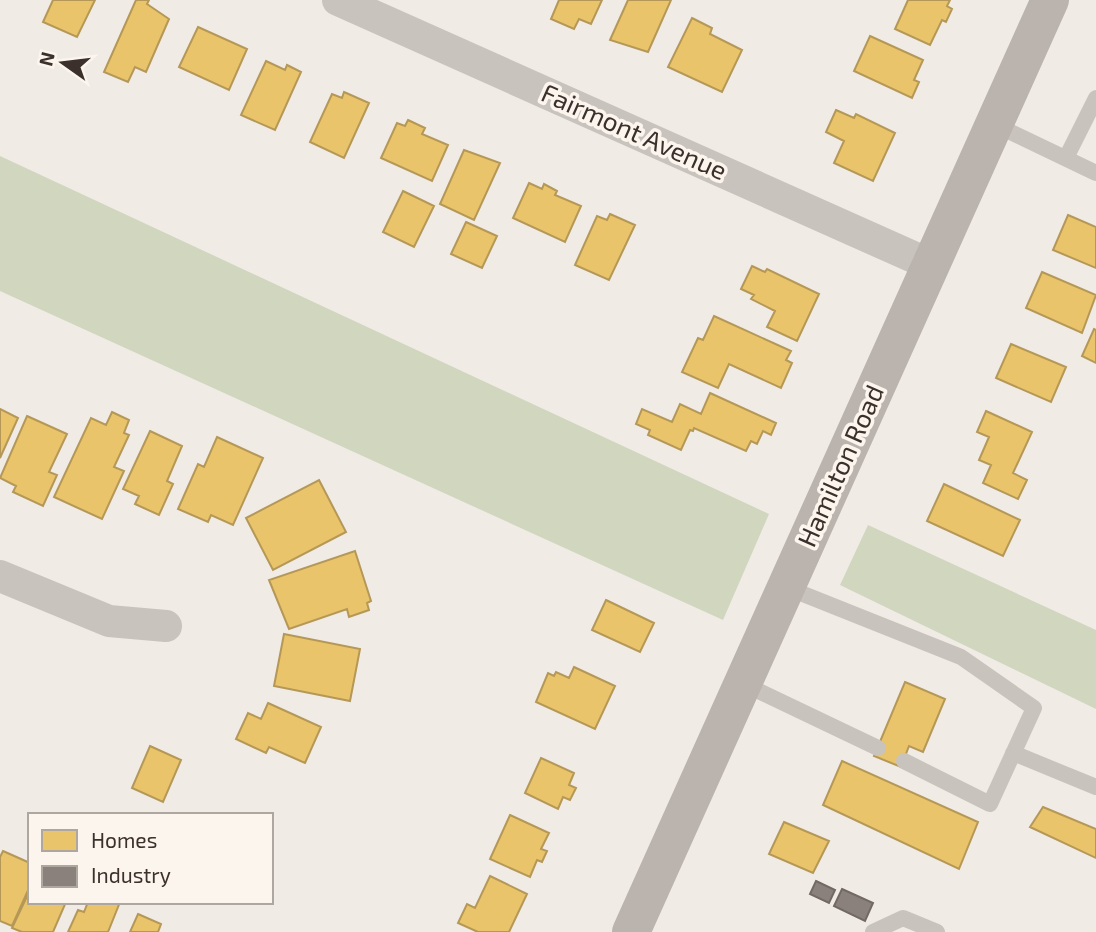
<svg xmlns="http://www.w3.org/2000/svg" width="1096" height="932" font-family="'Exo 2',sans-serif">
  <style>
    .green { fill: #d1d6bf }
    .homes { fill: #e9c46a; stroke: #b59857; stroke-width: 2 }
    .industry { fill: #8a817c; stroke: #726964; stroke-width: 2 }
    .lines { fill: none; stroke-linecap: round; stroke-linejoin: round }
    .lane { stroke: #c9c3be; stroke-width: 16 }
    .street { stroke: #c9c3be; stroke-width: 32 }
    .secondary { stroke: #bab3ae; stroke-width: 38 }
    .labels { text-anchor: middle; stroke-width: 7; stroke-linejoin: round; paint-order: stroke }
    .street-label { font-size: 26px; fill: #3b302b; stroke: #fbf5ee }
  </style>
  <rect width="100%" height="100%" fill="#f0ebe5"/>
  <path class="green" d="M 0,156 L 769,514 L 723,620 L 0,291 Z
    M 868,525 L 1096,630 L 1096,709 L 840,585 Z"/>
  <path class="homes" d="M 53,0 L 95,0 L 77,37 L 43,22 Z
    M 136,0 L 149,0 L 147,4 L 169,19 L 146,72 L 135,67 L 128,82 L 104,72 Z
    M 559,0 L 602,0 L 591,24 L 579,19 L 574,29 L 551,19 Z
    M 628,0 L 671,0 L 648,52 L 610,40 Z
    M 908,0 L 950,0 L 947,6 L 952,9 L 946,22 L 942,20 L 930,45 L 895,29 Z
    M 692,18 L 712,28 L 710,34 L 742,50 L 722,92 L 668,67 Z
    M 198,27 L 247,49 L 229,90 L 179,67 Z
    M 870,36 L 923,60 L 914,80 L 919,82 L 912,98 L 854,71 Z
    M 266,61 L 285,70 L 287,65 L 301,72 L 275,130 L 241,115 Z
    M 344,92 L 369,103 L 344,158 L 310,142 L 332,94 L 342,98 Z
    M 836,110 L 854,118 L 856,114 L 895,133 L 873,181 L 834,163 L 844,141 L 826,132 Z
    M 408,120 L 425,128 L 422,134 L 448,145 L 432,181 L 381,158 L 397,123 L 405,126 Z
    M 464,150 L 500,163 L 474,220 L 440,204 Z
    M 529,183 L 542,189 L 544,184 L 557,191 L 555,195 L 581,206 L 565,242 L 513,218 Z
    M 403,191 L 434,206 L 414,247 L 383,232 Z
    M 610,214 L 635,225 L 609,280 L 575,265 L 597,216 L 607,220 Z
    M 1068,215 L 1096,227 L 1096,268 L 1053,250 Z
    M 466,222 L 497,236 L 482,268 L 451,254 Z
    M 752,266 L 765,272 L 767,269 L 819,294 L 797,341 L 767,327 L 775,311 L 751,299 L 754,295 L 741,289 Z
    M 1042,272 L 1096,295 L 1082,333 L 1026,308 Z
    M 714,316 L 791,351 L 786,360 L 792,363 L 781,388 L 729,364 L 718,388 L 682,372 L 698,338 L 703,340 Z
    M 1094,329 L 1096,330 L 1096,363 L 1082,356 Z
    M 1011,344 L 1066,367 L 1051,402 L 996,378 Z
    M 710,393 L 776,423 L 771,435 L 763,431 L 757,444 L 751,441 L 746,451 L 694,428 L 693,431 L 690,430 L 681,450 L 648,435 L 650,430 L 636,424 L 642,409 L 672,422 L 680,404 L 701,414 Z
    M 0,409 L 18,418 L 0,458 Z
    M 986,411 L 1032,432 L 1013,473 L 1027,480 L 1018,499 L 983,483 L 991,465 L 979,460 L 989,437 L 977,432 Z
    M 112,412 L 129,420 L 124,433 L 129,435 L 114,467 L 124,471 L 102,519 L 54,497 L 91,418 L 106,425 Z
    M 27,416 L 67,434 L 49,472 L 57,475 L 43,506 L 13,492 L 16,486 L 0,478 Z
    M 150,431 L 182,446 L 167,481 L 173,484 L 159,515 L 135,504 L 139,496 L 123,489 Z
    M 217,437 L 263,458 L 233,525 L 211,515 L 208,522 L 178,509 L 198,464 L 204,467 Z
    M 319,480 L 346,532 L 273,570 L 246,518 Z
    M 944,484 L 1020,520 L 1003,556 L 927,521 Z
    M 355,551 L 371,601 L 367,603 L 369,610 L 349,617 L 347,609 L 289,629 L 269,580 Z
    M 606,600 L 654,623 L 640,652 L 592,630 Z
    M 284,634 L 360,649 L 350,701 L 274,686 Z
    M 574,667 L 615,686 L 595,729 L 536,702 L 548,673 L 554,676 L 556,672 L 569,678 Z
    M 905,682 L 945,699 L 923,752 L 909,746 L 901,767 L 874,756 Z
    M 268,703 L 321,727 L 305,763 L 269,747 L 266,753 L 236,739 L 248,713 L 261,719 Z
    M 150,746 L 181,760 L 163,802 L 132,788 Z
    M 541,758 L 574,773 L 569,785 L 576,788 L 570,800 L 563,797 L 558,809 L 525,793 Z
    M 842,761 L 978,822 L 959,869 L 823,805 Z
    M 1043,807 L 1096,829 L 1096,858 L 1030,827 Z
    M 510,815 L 549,833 L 541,849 L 547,851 L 542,862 L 537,860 L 530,877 L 490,859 Z
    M 784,822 L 829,841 L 813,873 L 769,854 Z
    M 3,851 L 30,863 L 30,886 L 12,926 L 0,921 L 0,857 Z
    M 490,876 L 527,894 L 509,932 L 478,932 L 458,923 L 467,904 L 475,908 Z
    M 30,890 L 30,902 L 66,902 L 53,932 L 22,932 L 12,928 Z
    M 88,902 L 120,902 L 108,932 L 68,932 L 78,910 L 84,912 Z
    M 138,914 L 161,924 L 158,932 L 130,932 Z"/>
  <path class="industry" d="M 816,881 L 835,890 L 829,903 L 810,894 Z
    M 842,889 L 873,903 L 865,921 L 834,906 Z"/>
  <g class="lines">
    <path class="lane" d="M 994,124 L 1096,173
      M 1066,158 L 1096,98
      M 788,588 L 961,657 L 1034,708 L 990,804 L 904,761
      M 744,684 L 878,748
      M 1013,753 L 1096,787
      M 873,932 L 903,918 L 937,932"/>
    <path class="street" d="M 338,0 L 929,264
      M 0,576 L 109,621 L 166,626"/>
    <path class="secondary" d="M 631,932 L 1050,0"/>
  </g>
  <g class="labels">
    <g class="street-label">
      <text transform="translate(634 132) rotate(24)" y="9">Fairmont Avenue</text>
      <text transform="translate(841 466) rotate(-66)" y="9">Hamilton Road</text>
    </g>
  </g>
  <rect x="28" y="813" width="245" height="91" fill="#fbf5ee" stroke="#aea6a0" stroke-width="2"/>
  <rect x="42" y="830" width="35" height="21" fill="#e9c46a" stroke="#aea6a0" stroke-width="2"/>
  <text x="91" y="848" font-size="21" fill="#3b302b">Homes</text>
  <rect x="42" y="866" width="35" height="21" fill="#8a817c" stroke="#aea6a0" stroke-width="2"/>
  <text x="91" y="883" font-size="21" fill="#3b302b">Industry</text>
  <g transform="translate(63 63) rotate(284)" stroke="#fbf5ee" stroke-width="5" paint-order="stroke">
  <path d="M0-5L12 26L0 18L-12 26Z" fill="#3b302b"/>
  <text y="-10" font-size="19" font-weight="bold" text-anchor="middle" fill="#3b302b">N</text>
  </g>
</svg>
